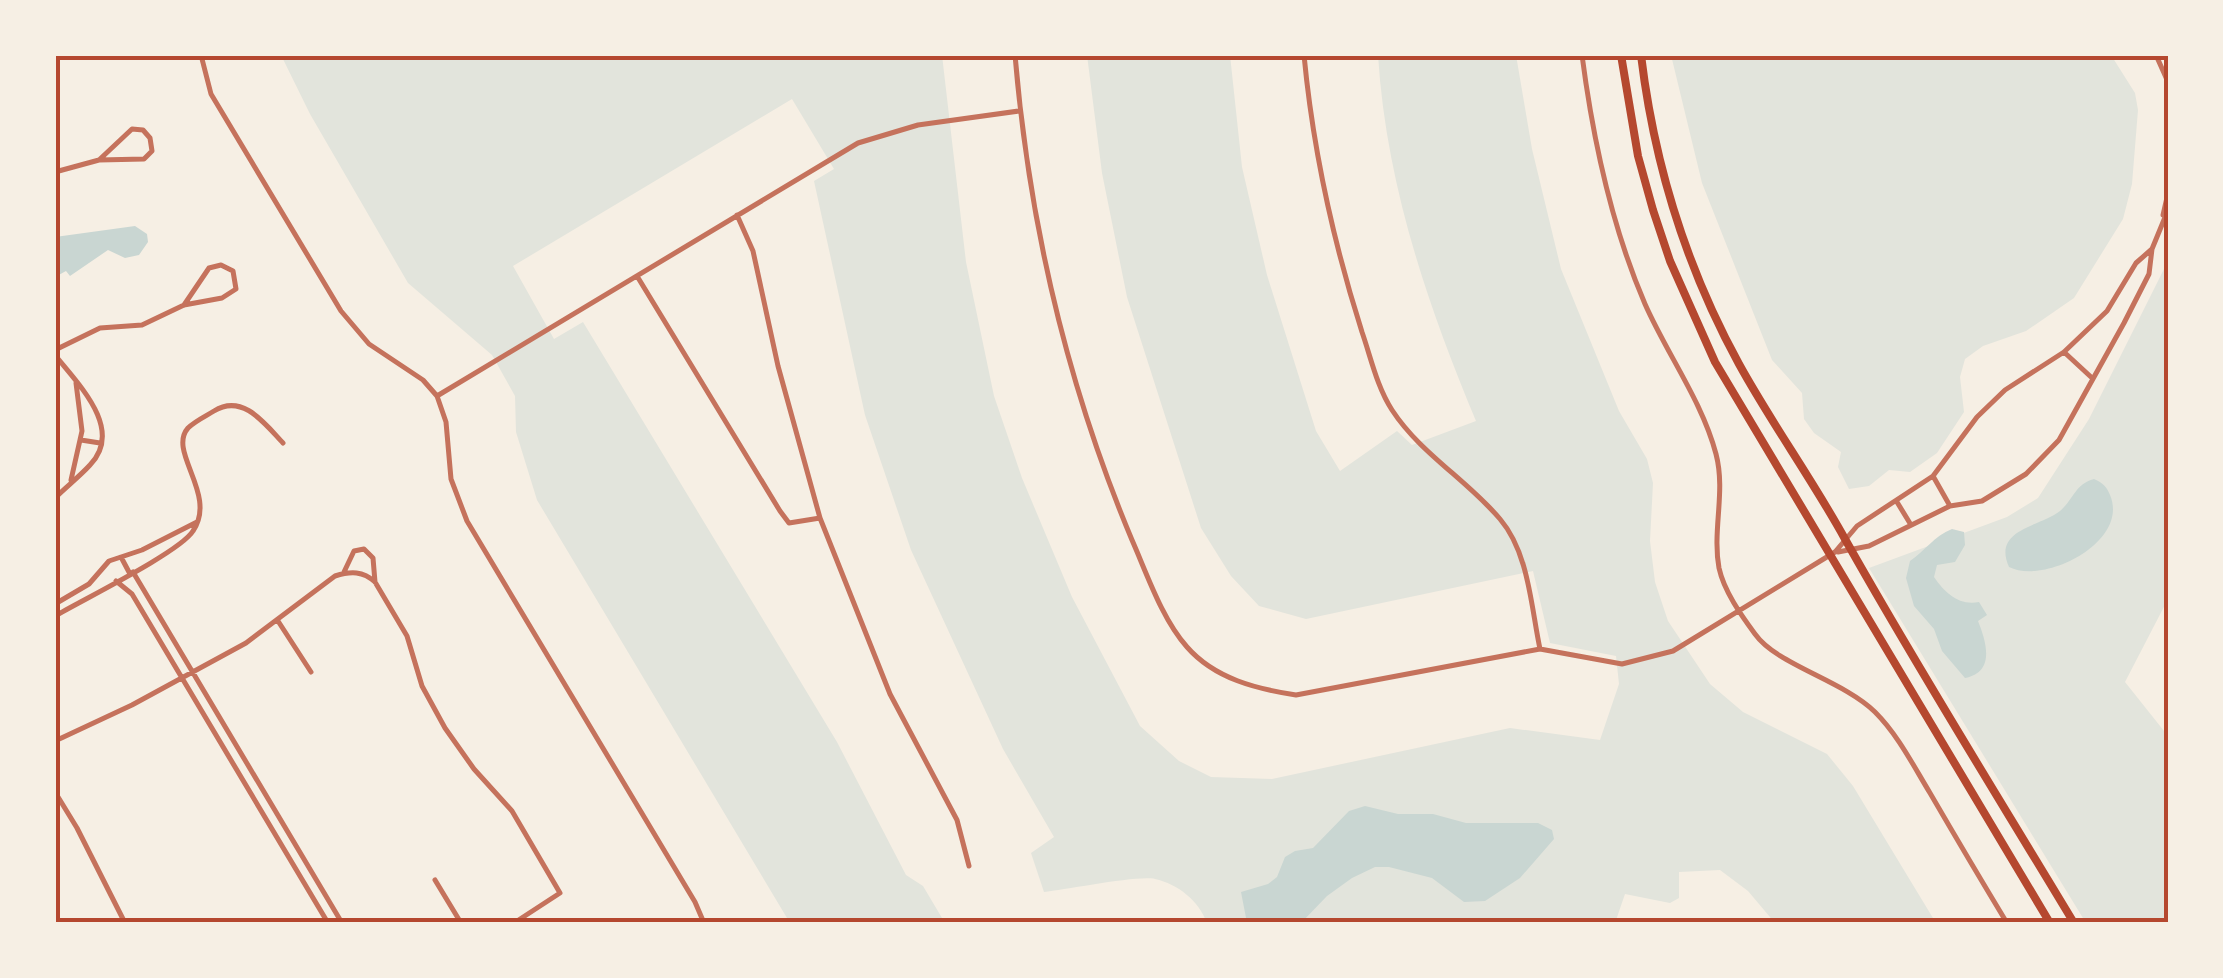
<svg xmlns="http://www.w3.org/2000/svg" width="2223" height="978" font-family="'Noto Serif',serif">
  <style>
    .green { fill: #e2e4dc }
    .water { fill: #c9d6d2 }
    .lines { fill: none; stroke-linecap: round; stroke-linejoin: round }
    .minor { stroke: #c5725c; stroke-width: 5 }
    .secondary { stroke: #b5482f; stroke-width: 8 }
    .neatline { fill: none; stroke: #b5482f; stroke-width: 4 }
  </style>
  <rect width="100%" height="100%" fill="#f6efe4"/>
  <path class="green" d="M 281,55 L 942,55 L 966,262 L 994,396 L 1022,478 L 1072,597 L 1140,726 L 1179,761 L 1211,777 L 1272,779 L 1510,728 L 1600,740 L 1619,684 L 1616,656 L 1550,643 L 1533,571 L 1306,619 L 1259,606 L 1231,576 L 1201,528 L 1127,297 L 1102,173 L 1087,55 L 1230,55 L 1242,167 L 1267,275 L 1316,431 L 1340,471 L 1397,431 L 1412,445 L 1476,421 C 1427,304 1386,183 1378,55 L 1516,55 L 1532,149 L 1561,269 L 1619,411 L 1647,459 L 1653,483 L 1650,541 L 1655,582 L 1668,621 L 1710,684 L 1743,712 L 1827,754 L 1853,786 L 1936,923 L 1775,923 L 1748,891 L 1720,870 L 1679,872 L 1679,898 L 1670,903 L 1625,894 L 1615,923 L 1207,923 C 1199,901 1178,884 1155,879 C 1138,875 1065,890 1044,892 L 1031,853 L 1054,837 L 1003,749 L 911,550 L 865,415 L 814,181 L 834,169 L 792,99 L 513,266 L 554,339 L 583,322 L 837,742 L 906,875 L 923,886 L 945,923 L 790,923 L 537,500 L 516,432 L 515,396 L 492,355 L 408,283 L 310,114 Z
    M 1671,55 L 2111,55 L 2135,93 L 2138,110 L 2132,184 L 2123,219 L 2074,298 L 2026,331 L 1983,346 L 1965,359 L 1960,377 L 1964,412 L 1937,453 L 1910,472 L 1889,470 L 1869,486 L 1849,489 L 1838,467 L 1841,452 L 1814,433 L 1804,419 L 1802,393 L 1772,360 L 1702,183 Z
    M 2168,261 L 2168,599 L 2125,682 L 2168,736 L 2168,923 L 2086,923 L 1869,568 L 2007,517 L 2038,498 L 2089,419 Z"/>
  <path class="water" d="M 135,226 L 147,234 L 148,242 L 139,255 L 125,258 L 108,250 L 70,276 L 66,271 L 55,277 L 55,237 Z
    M 2094,479 C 2103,483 2107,487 2110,495 C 2130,542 2044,585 2009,567 C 1992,529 2040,527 2060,511 C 2074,499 2075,484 2094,479 Z
    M 1952,529 L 1964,532 L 1965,545 L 1955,562 L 1937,565 L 1934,577 C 1945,593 1959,606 1979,602 L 1987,615 L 1978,621 C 1986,641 1996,672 1965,678 L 1942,651 L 1934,629 L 1914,606 L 1906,578 L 1910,561 C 1925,551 1934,536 1952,529 Z
    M 1365,806 L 1398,814 L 1433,814 L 1466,823 L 1538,823 L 1552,830 L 1554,839 L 1520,878 L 1485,901 L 1464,902 L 1432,878 L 1389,867 L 1375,867 L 1352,878 L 1327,896 L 1301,923 L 1247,923 L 1241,892 L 1268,884 L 1277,877 L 1285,857 L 1295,851 L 1313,848 L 1349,811 Z"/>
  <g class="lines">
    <path class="minor" d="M 201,55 L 211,94 L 341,311 L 369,344 L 423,380 L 437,396 L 446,422 L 451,479 L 467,521 L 695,902 L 704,923
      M 1015,55 C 1029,222 1067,385 1132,540 C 1147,574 1162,619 1187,647 C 1215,679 1257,689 1296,695 L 1540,649 L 1622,664 L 1673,651 L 1835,552 L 1857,526 L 1933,476 L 1977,417 L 2005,390 L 2064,352 L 2107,311 L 2136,263 L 2152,249
      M 1304,55 C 1313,150 1333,241 1362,332 C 1371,358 1377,387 1392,410 C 1420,453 1467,480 1500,519 C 1529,553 1531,607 1540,649
      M 1582,55 C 1593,140 1611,225 1645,304 C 1667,354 1702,401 1716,454 C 1726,492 1712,530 1719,568 C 1724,591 1741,615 1755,634 C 1777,665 1842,680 1875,712 C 1898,735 1913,765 1930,793 C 1955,836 1981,880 2007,923
      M 2156,55 L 2168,82
      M 55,172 L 99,160 L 144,159 L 152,151 L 150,138 L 143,130 L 132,129 L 99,160
      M 737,215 L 753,251 L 778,366 L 820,518 L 890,694 L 957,820 L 969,866
      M 2163,215 L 2168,193
      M 637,276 L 780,511 L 789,523 L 820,518
      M 55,350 L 100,328 L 142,325 L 184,305 L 222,298 L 236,289 L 233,271 L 221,265 L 209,268 L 184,305
      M 2064,352 L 2091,377
      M 55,355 C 77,383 125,429 90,465 C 79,477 66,487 55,498
      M 437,396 L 858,143 L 918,125 L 1019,111
      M 81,440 L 100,443
      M 1933,476 L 1950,506
      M 71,480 L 82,431 L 76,383
      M 1897,502 L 1911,525
      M 1838,552 L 1869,546 L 1950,506 L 1982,501 L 2026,474 L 2059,440 L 2124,323 L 2149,274 L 2152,249 L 2168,210
      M 121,557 L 130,574
      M 133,572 L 342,923
      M 344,572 L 354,551 L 364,549 L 373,558 L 375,582
      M 116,581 L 132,594 L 328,923
      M 55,604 L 89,584 L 109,561 L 142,550 L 197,522
      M 55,616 C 82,600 180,552 193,531 C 218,494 167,452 188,428 C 195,421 206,416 214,411 C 243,393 265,424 283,443
      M 278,621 L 311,672
      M 55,741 L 132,705 L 246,643 L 335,576 C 351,571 363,571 375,582 L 407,636 L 422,686 L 445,728 L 474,769 L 512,811 L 560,893 L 514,923
      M 55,792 L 77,828 L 125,923
      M 435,880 L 461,923"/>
    <path class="secondary" d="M 1621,55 L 1638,156 L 1653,210 L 1670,261 L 1715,362 L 2050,923
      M 1641,55 C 1654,163 1687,269 1739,364 C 1772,424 1812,479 1845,539 C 1918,669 1997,795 2074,923"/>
  </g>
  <rect width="2223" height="978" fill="none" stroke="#f6efe4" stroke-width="115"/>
  <rect x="58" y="58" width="2108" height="862" class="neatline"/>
</svg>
